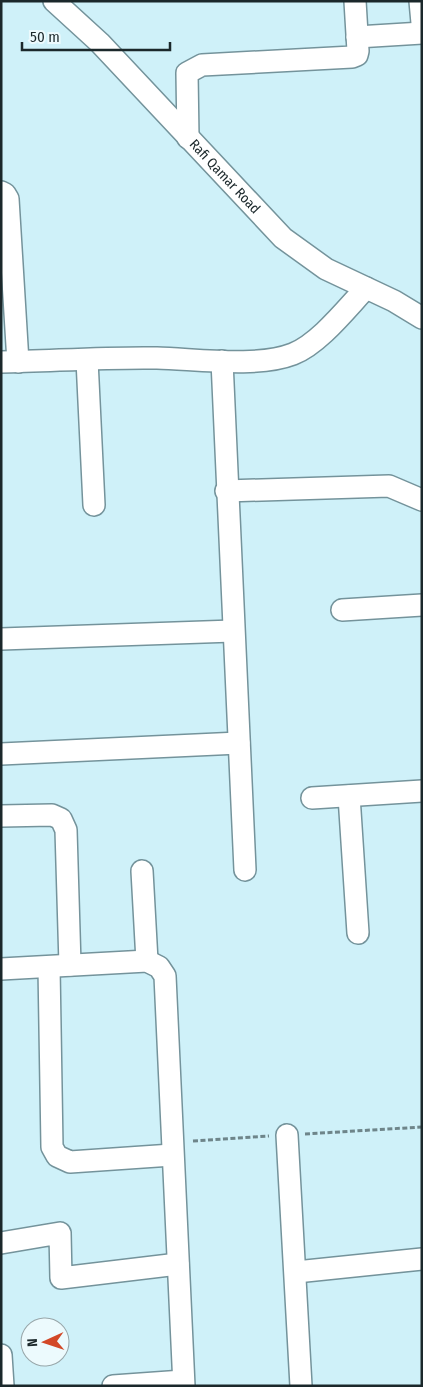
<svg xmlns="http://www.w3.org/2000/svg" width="423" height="1387" font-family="'Fira Sans Condensed',sans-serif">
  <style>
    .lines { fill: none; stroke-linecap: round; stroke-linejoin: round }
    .minor-casing { stroke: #74939b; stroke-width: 24 }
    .path { stroke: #6e858a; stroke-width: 3; stroke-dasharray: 5 2.5; stroke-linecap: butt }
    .minor { stroke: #fff; stroke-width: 21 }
    .labels { text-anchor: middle; stroke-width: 4; stroke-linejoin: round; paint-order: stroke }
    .street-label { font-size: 14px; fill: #1b282b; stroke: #ecfafd }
  </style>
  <rect width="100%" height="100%" fill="#cff1f9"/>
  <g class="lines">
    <defs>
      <g id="minor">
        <path id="s1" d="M 54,1 L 100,43 L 283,238 L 326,269 L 394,301 L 422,318"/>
        <path d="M 420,1 L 422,23"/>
        <path d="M 357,37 L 422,33"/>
        <path d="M 188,138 L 187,73 L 202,65 L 352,57 L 357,55 L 358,51 L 355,1"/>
        <path d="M 1,192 L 5,194 L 8,199 L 18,362"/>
        <path d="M 87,360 L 94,505"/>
        <path d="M 222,361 L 245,870"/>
        <path d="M 1,362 C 53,361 105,357 157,358 C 196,359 257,368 293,354 C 319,344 347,308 366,288"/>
        <path d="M 226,491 L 389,486 L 422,500"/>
        <path d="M 342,610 L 422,605"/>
        <path d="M 1,639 L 233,631"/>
        <path d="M 1,754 L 239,743"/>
        <path d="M 349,796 L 358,933"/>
        <path d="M 312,798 L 422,791"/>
        <path d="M 1,816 L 52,815 L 61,819 L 66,830 L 70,965"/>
        <path d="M 142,871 L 147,961"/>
        <path d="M 49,967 L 52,1147 L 57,1156 L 70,1162 L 172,1155"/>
        <path d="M 1,969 L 147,961 L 159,967 L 165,976 L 184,1386"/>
        <path d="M 287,1135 L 301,1386"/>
        <path d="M 1,1243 L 60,1233 L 61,1278 L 178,1264"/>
        <path d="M 296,1272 L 422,1259"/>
        <path d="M 1,1355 L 3,1386"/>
        <path d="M 113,1386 L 183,1381"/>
      </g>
    </defs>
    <use href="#minor" class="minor-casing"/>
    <path class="path" d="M 305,1134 L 422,1127
      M 193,1141 L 269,1136"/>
    <use href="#minor" class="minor"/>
  </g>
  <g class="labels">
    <g class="street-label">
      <text dy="5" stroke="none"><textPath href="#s1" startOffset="245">Rafi Qamar Road</textPath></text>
    </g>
  </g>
  <rect width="423" height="1387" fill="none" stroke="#1b282b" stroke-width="5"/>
  <g transform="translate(45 1342) rotate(267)"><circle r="24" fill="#ecfafd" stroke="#98a6a9"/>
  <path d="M0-4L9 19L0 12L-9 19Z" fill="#d24827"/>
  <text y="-8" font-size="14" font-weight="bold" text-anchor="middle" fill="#1b282b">N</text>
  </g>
  <path d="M22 42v8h148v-8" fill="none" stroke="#1b282b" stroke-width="2.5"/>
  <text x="30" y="42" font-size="15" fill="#1b282b" stroke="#ecfafd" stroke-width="4" paint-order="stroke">50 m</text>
</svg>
